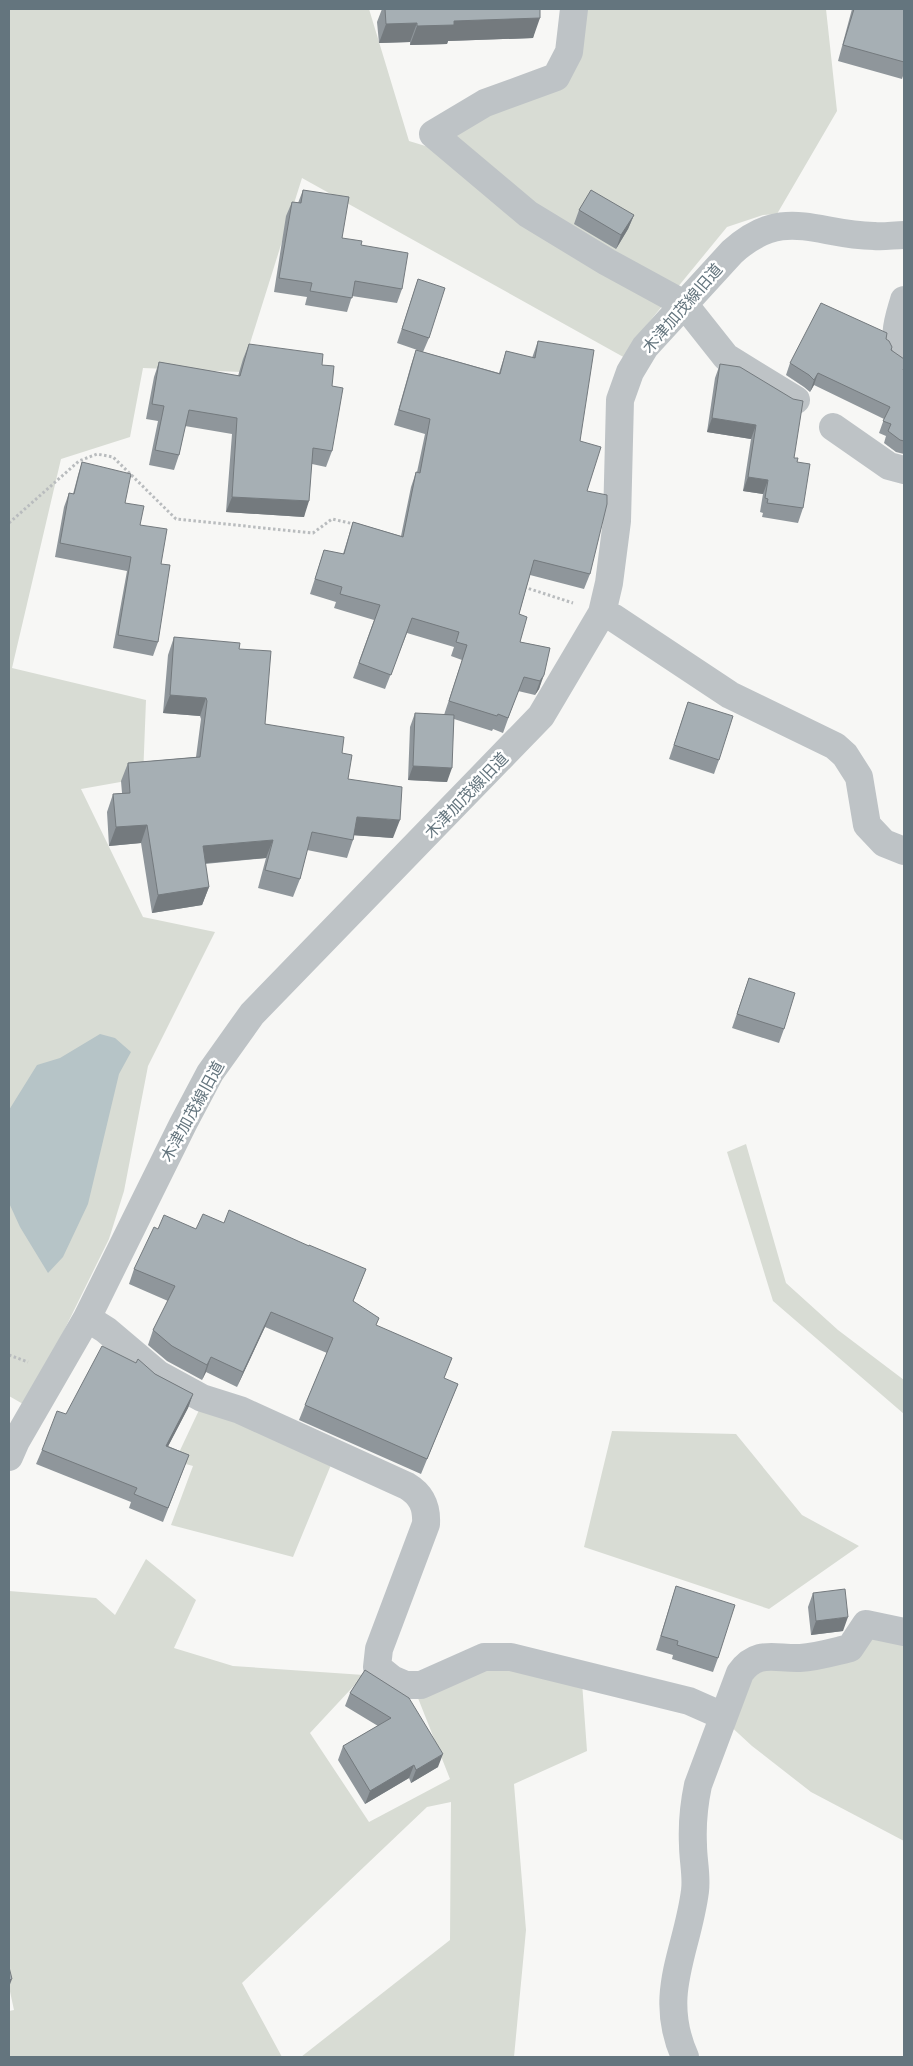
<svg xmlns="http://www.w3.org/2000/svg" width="913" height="2066" font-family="Roboto,'Noto Sans JP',sans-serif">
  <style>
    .green { fill: #d8dcd4 }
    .water { fill: #b6c4c7 }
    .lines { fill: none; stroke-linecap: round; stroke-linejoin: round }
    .path { stroke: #b9bcbe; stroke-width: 3; stroke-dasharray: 2.5 2.5; stroke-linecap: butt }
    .street { stroke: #bec3c6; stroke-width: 28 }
    .wall { fill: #8f969b }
    .shaded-wall { fill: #747a7e }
    .building { fill: #a6afb4; stroke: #747a7e }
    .labels { text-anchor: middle; stroke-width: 5; stroke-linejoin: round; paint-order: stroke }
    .street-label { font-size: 16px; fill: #64757e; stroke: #fff }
  </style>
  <rect width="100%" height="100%" fill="#f7f7f5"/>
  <path class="green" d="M 9,9 L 369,9 L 409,141 L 432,148 L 491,108 L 556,86 L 584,9 L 826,9 L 837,111 L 777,214 L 763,215 L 727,227 L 645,327 L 627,359 L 302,178 L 241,372 L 143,368 L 130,437 L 61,459 L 12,668 L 146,700 L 143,778 L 81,789 L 143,917 L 215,932 L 148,1066 L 124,1191 L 109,1239 L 53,1353 L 23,1404 L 9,1396 Z
    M 746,1144 L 786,1283 L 838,1330 L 904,1380 L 904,1414 L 773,1301 L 727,1152 Z
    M 200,1408 L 333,1460 L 293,1557 L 171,1525 L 193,1466 L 175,1461 Z
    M 612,1431 L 736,1434 L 802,1515 L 859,1546 L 769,1609 L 584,1547 Z
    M 146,1559 L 196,1600 L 174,1648 L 233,1666 L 364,1675 L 310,1733 L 369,1822 L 450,1779 L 416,1693 L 485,1664 L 582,1682 L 587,1751 L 514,1784 L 526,1930 L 514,2057 L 301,2057 L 450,1940 L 451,1802 L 427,1807 L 242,1983 L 282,2057 L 9,2057 L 9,2011 L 14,2010 L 9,1987 L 9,1591 L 96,1598 L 115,1615 Z
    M 871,1632 L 904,1641 L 904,1841 L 811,1792 L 752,1746 L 726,1722 L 741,1679 Z"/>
  <path class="water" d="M 100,1034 L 115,1038 L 131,1052 L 119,1074 L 88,1204 L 63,1257 L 48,1273 L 20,1227 L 9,1203 L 9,1110 L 37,1065 L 60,1058 Z"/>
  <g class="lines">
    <path class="path" d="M 9,523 L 79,461 L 97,454 L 113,457 L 176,519 L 313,533 L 332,519 L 354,524
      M 524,587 L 573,603
      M 9,1355 L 28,1362"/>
    <path class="street" d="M 574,9 L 569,52 L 556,77 L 485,103 L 433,134 L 528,214 L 607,262 L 684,304 L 726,357 L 796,400
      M 904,300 C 898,321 891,337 904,356
      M 833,427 L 889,466 L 904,470
      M 602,613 L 614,618 L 730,695 L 835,746 L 845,755 L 859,777 L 867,825 L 884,843 L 904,851
      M 87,1318 L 106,1330 L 158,1374 L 202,1398 L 240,1410 L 407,1486 C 422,1495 427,1507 426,1524 L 379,1649 L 377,1667 L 392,1679 L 406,1685 L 421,1685 L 484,1657 L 511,1657 L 689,1701 L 723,1716
      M 9,1457 L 16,1441 L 87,1318 L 183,1124 L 210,1073 L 252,1014 L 541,716 L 602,613 L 609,583 L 617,521 L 620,400 L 630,372 L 645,347 L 732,252 C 784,205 815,235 874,236 C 884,237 894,235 904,235
      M 685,2057 C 657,1994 687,1953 695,1891 C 697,1876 693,1860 693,1845 C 692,1825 694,1804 698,1785 L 740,1673 C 757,1649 775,1659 800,1658 C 817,1657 833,1652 850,1648 L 866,1624 L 904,1632"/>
  </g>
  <path class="wall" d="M 382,9 L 540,9 L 533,38 L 448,41 L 447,44 L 410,45 L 410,42 L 379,43 L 377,22 Z
    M 852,9 L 904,9 L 904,73 L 902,79 L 838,61 Z
    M 303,190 L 342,238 L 402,289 L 397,303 L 352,296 L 347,312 L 305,305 L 307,297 L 274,292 L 286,216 L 292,202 L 298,203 Z
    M 579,210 L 634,215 L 628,229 L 616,249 L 574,224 Z
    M 418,279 L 429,338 L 423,352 L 397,343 Z
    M 886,339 L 904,371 L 904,454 L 896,452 L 884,443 L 886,436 L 879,433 L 884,419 L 814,385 L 810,392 L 804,387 L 786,375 L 790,363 Z
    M 538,341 L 580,441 L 587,491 L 590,574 L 584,589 L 530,575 L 519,614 L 520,642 L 550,648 L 539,689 L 535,695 L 518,691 L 503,733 L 493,729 L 492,731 L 454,719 L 447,782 L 408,780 L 410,727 L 415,713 L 444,715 L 462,660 L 451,656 L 454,647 L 407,633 L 385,689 L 353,678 L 374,620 L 334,608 L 336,602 L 310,594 L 324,550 L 343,554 L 353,522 L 401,536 L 411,487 L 416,472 L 417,472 L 425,434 L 394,425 L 411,365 L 416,350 L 499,373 L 506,351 L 532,358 Z
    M 249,344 L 322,365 L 332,386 L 332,451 L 326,467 L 312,464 L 304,517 L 226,512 L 232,434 L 185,426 L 179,455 L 174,470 L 149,465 L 158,421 L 146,419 L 154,377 L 159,362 L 238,376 L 243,359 Z
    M 720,364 L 797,462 L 803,508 L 798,523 L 762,517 L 763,513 L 760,512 L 763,494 L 743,491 L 751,439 L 707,432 L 715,378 Z
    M 82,462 L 125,503 L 140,525 L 161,564 L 158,642 L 153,656 L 113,648 L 127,571 L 55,557 L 64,507 L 69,493 L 73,494 L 78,475 Z
    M 174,637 L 239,649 L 265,724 L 342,753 L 348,779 L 393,838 L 354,835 L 353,840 L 347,858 L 307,850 L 300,879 L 293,897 L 258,888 L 266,858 L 205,864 L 209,887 L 202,905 L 152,913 L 141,843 L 109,846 L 107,812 L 113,794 L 122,793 L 121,781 L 128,763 L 196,757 L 201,719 L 200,716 L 163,713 L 168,655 Z
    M 688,702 L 719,760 L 714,774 L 669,759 Z
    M 749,978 L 784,1029 L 779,1043 L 732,1028 Z
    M 224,1223 L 309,1246 L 366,1269 L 353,1302 L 376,1326 L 444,1379 L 458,1384 L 421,1474 L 299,1420 L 305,1405 L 327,1353 L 265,1327 L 237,1387 L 206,1372 L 202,1380 L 167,1361 L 148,1345 L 153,1330 L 168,1301 L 129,1284 L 134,1269 L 158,1229 L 196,1229 Z
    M 155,1374 L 193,1394 L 188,1408 L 168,1446 L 189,1455 L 163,1522 L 129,1508 L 131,1502 L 36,1464 L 42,1450 L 66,1414 Z
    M 676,1586 L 718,1658 L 713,1672 L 672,1659 L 673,1655 L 656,1650 Z
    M 813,1593 L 843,1631 L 811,1635 L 808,1607 Z
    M 365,1670 L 438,1767 L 411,1783 L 409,1778 L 365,1804 L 338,1760 L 343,1746 L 378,1726 L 345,1706 L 350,1693 Z"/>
  <path class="shaded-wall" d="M 540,18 L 533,38 L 448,41 L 447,44 L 410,45 L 417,26 L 454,21 Z
    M 417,23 L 410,42 L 379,43 L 386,24 Z
    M 634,215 L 628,229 L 616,249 L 621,235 Z
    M 818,373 L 814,385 L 810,392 L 814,380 Z
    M 712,418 L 756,425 L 751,439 L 707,432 Z
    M 748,477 L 768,480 L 763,494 L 743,491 Z
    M 232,497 L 309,501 L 304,517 L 226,512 Z
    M 544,675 L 539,689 L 535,695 L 540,681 Z
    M 170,695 L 206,698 L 200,716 L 163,713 Z
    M 413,766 L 452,768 L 447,782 L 408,780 Z
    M 357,817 L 400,820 L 393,838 L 350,835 Z
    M 147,825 L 141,843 L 109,846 L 116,827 Z
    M 273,840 L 266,858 L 196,864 L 203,846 Z
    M 209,887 L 202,905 L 152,913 L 158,895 Z
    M 271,1312 L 265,1327 L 237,1387 L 243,1372 Z
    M 211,1357 L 206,1372 L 202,1380 L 207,1365 Z
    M 193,1394 L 188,1408 L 161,1460 L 166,1446 Z
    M 848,1617 L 843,1631 L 811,1635 L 816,1621 Z
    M 443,1754 L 438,1767 L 411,1783 L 416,1770 Z
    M 414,1765 L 409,1778 L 365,1804 L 370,1791 Z
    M 12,1979 L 9,1987 L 9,1980 Z"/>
  <path class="building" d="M 385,9 L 540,9 L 540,18 L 454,21 L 454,25 L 417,26 L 417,23 L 386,24 Z
    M 854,9 L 904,9 L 904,62 L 843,45 Z
    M 303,190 L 349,197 L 342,238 L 362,241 L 361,245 L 408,253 L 402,289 L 355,281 L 352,298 L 310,291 L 312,283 L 279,278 L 292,202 L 301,203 Z
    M 591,190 L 634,215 L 621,235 L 579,210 Z
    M 418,279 L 445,288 L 429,338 L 402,329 Z
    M 821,303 L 887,333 L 886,339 L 889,341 L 892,347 L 891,350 L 904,359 L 904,368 L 903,370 L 904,371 L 904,441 L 900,440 L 888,431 L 891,424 L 883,421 L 890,407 L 818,373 L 814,380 L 809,375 L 790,363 Z
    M 538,341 L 594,350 L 580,441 L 601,447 L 587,491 L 607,495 L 607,504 L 590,574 L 534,560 L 519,614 L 527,617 L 520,642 L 550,648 L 544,675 L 540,681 L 524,677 L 508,718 L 498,714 L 497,716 L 449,701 L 467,645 L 456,642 L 459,632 L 412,618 L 391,675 L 359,663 L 380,605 L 340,594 L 342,587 L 315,579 L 324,550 L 344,554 L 353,522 L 403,537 L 416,472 L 420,473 L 430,419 L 399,410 L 416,350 L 500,374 L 506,351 L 535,358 Z
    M 249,344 L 323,354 L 322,365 L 334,366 L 332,386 L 343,388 L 332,451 L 313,448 L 309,501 L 232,497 L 237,418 L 189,410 L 179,455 L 155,450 L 164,406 L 152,404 L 159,362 L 240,376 Z
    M 720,364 L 740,367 L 793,399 L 803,401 L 794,458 L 798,458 L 797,462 L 810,464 L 803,508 L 767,503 L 768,499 L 765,498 L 768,480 L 748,477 L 756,425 L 712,418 Z
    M 82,462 L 131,474 L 125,503 L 144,506 L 140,525 L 167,529 L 161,564 L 170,565 L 158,642 L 118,635 L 131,557 L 60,543 L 69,493 L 74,494 Z
    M 174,637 L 240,643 L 239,649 L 271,651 L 265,724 L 344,737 L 342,753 L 352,755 L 348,779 L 402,787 L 400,820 L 357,817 L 353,840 L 312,832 L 300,879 L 265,870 L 273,840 L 203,846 L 209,887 L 158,895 L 147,825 L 116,827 L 113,794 L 130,793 L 128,763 L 200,757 L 207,701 L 206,698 L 170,695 Z
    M 688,702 L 733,716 L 719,760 L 674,745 Z
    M 415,713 L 454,715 L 452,768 L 413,766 Z
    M 749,978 L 795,993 L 784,1029 L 737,1014 Z
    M 229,1210 L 309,1246 L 309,1245 L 366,1269 L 353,1301 L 379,1318 L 376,1325 L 452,1358 L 444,1378 L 458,1384 L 427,1459 L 305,1405 L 333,1338 L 271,1312 L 243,1372 L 211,1357 L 207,1365 L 172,1346 L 153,1330 L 175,1286 L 134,1269 L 154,1227 L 158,1229 L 164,1215 L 196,1229 L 203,1214 L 224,1223 Z
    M 102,1346 L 136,1363 L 138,1359 L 155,1374 L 193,1394 L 166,1446 L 189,1455 L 168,1508 L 134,1494 L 137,1488 L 42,1450 L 57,1411 L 66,1414 Z
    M 676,1586 L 735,1605 L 718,1658 L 677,1645 L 678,1641 L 661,1636 Z
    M 845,1589 L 848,1617 L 816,1621 L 813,1593 Z
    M 365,1670 L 409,1698 L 443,1754 L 416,1770 L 414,1765 L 370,1791 L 343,1746 L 391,1718 L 350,1693 Z
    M 9,1967 L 12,1979 L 9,1980 Z"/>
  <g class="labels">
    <g class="street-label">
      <text transform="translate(682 308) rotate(-49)" y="6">木津加茂線旧道</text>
      <text transform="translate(466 795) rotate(-46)" y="6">木津加茂線旧道</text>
      <text transform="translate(192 1111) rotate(-61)" y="6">木津加茂線旧道</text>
    </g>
  </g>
  <rect width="913" height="2066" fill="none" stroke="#64757e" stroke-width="20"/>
</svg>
